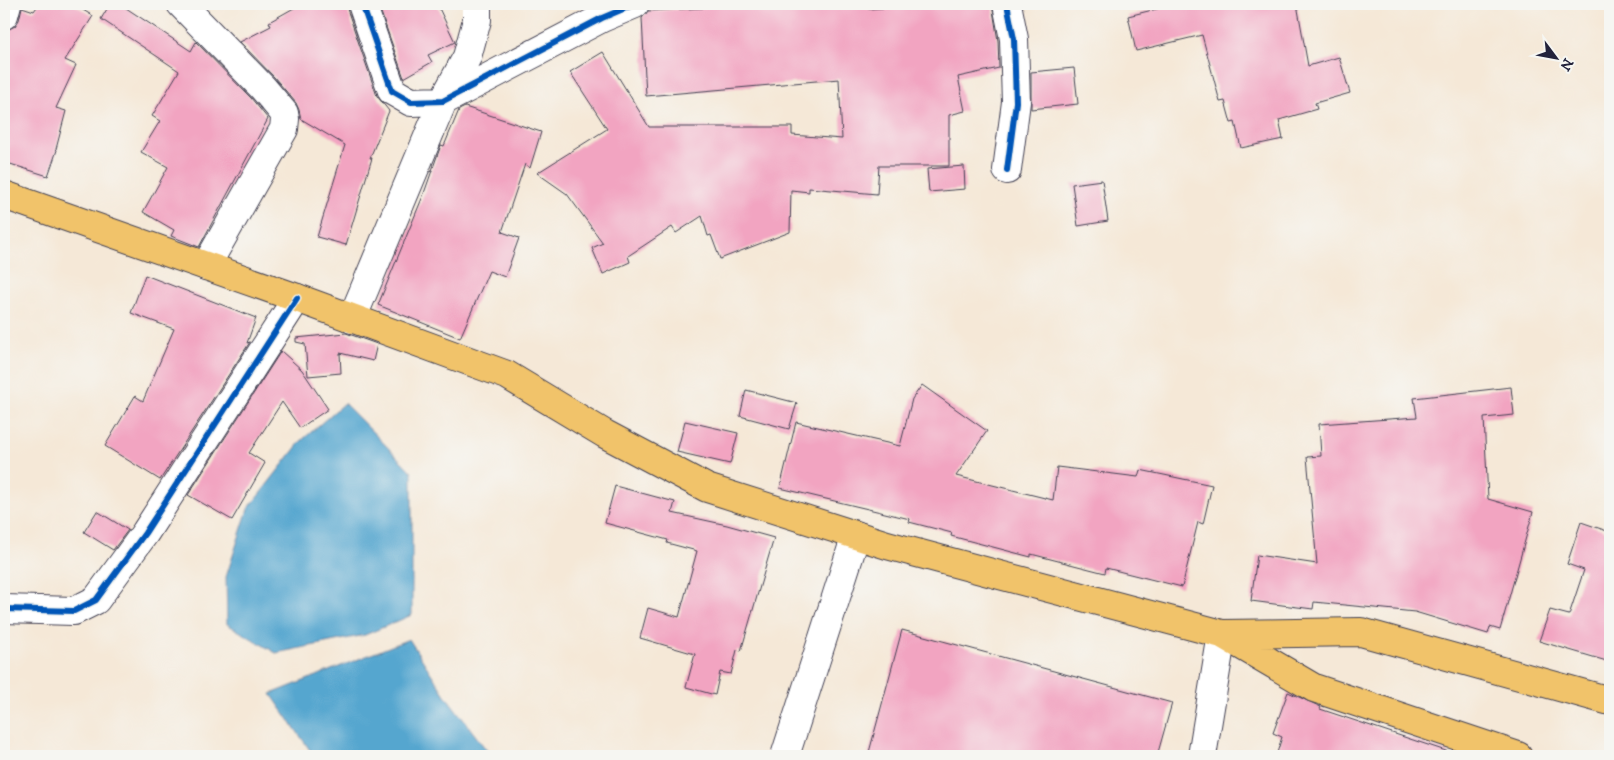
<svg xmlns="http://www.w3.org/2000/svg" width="1614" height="760" font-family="'IM FELL DW Pica',serif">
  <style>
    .water { fill: #55a6cf; stroke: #3c6485 }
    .building { fill: #f2a4c1 }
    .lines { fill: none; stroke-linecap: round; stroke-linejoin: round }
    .minor-casing { stroke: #424052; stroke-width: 30 }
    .major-casing { stroke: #424052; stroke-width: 30 }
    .minor { stroke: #fff; stroke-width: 28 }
    .major { stroke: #f1c36a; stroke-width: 28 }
    .cycleway-casing { stroke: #f6f6f2; stroke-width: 9 }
    .cycleway { stroke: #0057b8; stroke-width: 6 }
  </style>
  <rect width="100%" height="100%" fill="#f6f6f2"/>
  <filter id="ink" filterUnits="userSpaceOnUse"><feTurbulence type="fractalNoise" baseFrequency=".02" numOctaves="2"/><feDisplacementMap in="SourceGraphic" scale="10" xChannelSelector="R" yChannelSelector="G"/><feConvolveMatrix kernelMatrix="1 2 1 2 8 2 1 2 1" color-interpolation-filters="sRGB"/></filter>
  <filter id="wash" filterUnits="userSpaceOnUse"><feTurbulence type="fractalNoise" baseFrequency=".0096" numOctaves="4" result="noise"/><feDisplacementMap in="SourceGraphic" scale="20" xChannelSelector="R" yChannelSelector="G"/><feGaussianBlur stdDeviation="1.12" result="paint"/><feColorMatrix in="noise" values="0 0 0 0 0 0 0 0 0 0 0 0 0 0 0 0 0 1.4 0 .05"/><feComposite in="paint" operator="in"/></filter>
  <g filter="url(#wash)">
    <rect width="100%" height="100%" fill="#f5e8d7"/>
    <path class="water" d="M 344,403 L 412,472 L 412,615 L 365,635 L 276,653 L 227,624 L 226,577 L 248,509 L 301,441 Z
      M 409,639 L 445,695 L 491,756 L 314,756 L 271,694 Z"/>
    <g id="blocks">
      <path class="building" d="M 39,4 L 73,4 L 93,16 L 65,60 L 76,65 L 56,108 L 66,111 L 56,149 L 57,150 L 48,176 L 4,162 L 4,40 L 7,30 L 15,26 L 19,20 L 22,7 L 34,11 Z
        M 110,4 L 120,4 L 191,51 L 196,42 L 251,98 L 268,119 L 199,247 L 171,236 L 174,230 L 143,212 L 168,167 L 141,152 L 160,121 L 152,116 L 179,71 L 101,19 Z
        M 301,4 L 347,4 L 347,9 L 377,96 L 389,111 L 370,158 L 372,158 L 346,245 L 317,237 L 345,145 L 301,119 L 299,110 L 296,103 L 274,77 L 240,42 L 271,26 L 269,22 Z
        M 378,4 L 437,4 L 455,42 L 428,55 L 432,62 L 404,78 Z
        M 703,4 L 868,4 L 868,9 L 945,4 L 992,4 L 998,41 L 999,68 L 958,77 L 965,111 L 949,115 L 949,166 L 879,166 L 877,194 L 809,188 L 809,192 L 791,190 L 790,232 L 720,259 L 711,235 L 708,236 L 702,216 L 676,233 L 672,227 L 628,256 L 630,262 L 603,274 L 592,248 L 603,243 L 567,194 L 537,173 L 607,129 L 570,72 L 603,52 L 649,127 L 792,127 L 792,135 L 842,139 L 839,79 L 646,96 L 642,18 L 648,11 L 703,8 Z
        M 1177,4 L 1297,4 L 1308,66 L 1339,57 L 1350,93 L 1315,103 L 1317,109 L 1279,120 L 1283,139 L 1241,148 L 1235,122 L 1231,123 L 1225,101 L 1220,102 L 1202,35 L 1136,51 L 1128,16 Z
        M 1074,68 L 1078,104 L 1031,109 L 1031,72 Z
        M 465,107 L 541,132 L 530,168 L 525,164 L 502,232 L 519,238 L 505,277 L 489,271 L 460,338 L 378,305 L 423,196 L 441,145 L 444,146 L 459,110 Z
        M 964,166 L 965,189 L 929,192 L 927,169 Z
        M 1102,180 L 1108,221 L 1078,226 L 1072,184 Z
        M 145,275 L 256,318 L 247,343 L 250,342 L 160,480 L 105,446 L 135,396 L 143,401 L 174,329 L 131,313 Z
        M 346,333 L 377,344 L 373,361 L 340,353 L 341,373 L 308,376 L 305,344 L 296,342 L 296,338 Z
        M 281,351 L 302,370 L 328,409 L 300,428 L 282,402 L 249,453 L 265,463 L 232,520 L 188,495 Z
        M 922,385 L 987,431 L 956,476 L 1053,500 L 1057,467 L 1138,477 L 1140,470 L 1212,485 L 1203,524 L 1198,522 L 1182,587 L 1106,568 L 1105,573 L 1031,554 L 1031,557 L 951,536 L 952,533 L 909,522 L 910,519 L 780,488 L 796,422 L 900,446 L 912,399 Z
        M 1511,387 L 1514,415 L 1484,418 L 1488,499 L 1533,512 L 1500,630 L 1490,627 L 1488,634 L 1415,612 L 1314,602 L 1313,609 L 1251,601 L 1257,555 L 1317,564 L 1307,457 L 1321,456 L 1319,424 L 1417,417 L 1414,398 Z
        M 746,390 L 797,403 L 789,429 L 740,416 Z
        M 685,421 L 738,433 L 730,464 L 677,452 Z
        M 615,486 L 675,502 L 672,513 L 727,525 L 774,538 L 741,651 L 737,650 L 731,674 L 720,672 L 715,695 L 686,687 L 695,654 L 640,638 L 648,608 L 679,617 L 697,551 L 667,543 L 668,540 L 605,523 Z
        M 97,511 L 128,530 L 113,550 L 84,532 Z
        M 1581,522 L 1610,532 L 1610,662 L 1539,641 L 1550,610 L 1569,615 L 1584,570 L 1567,564 Z
        M 902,630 L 1172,703 L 1157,756 L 868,756 Z
        M 1288,692 L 1321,707 L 1320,709 L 1449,752 L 1448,756 L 1276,756 L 1282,737 L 1273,733 Z"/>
    </g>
  </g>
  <g filter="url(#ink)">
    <use href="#blocks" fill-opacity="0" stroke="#424052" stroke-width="1"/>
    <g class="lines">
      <defs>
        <path id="minor" d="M 181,4 L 263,88 L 284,113 L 285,119 L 284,129 L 206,266
          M 362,4 L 392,91 L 411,102 L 443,101 L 602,18 L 635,4
          M 1007,4 L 1014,39 L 1016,102 L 1007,170
          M 4,15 L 7,4
          M 352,319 L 443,101 L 467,57 L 477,20 L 477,4
          M 4,609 L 74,611 L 96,600 L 145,533 L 297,298
          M 785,756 L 856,535
          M 1202,756 L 1222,634"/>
        <path id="major" d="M 4,195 L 297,298 L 507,375 L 605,434 L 707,488 L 887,545 L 1222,634 L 1361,632 L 1610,701
          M 1222,634 L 1314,688 L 1518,756"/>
      </defs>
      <use href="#minor" class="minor-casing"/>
      <use href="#major" class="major-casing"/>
      <use href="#minor" class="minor"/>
      <use href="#major" class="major"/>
      <defs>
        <path id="cycleway" d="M 362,4 L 392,91 L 411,102 L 443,101 L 602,18 L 635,4
          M 1007,4 L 1014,39 L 1016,102 L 1007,170
          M 4,609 L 74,611 L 96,600 L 145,533 L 297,298"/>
      </defs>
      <use href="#cycleway" class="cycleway-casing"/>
      <use href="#cycleway" class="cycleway"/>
    </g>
  </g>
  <rect width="1614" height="760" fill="none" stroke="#f6f6f2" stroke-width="20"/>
  <g transform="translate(1556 58) rotate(122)" stroke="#f6f6f2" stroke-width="4" paint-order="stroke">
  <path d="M0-4L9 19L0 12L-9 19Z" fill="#22223b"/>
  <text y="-8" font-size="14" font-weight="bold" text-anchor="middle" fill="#22223b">N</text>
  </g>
</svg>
